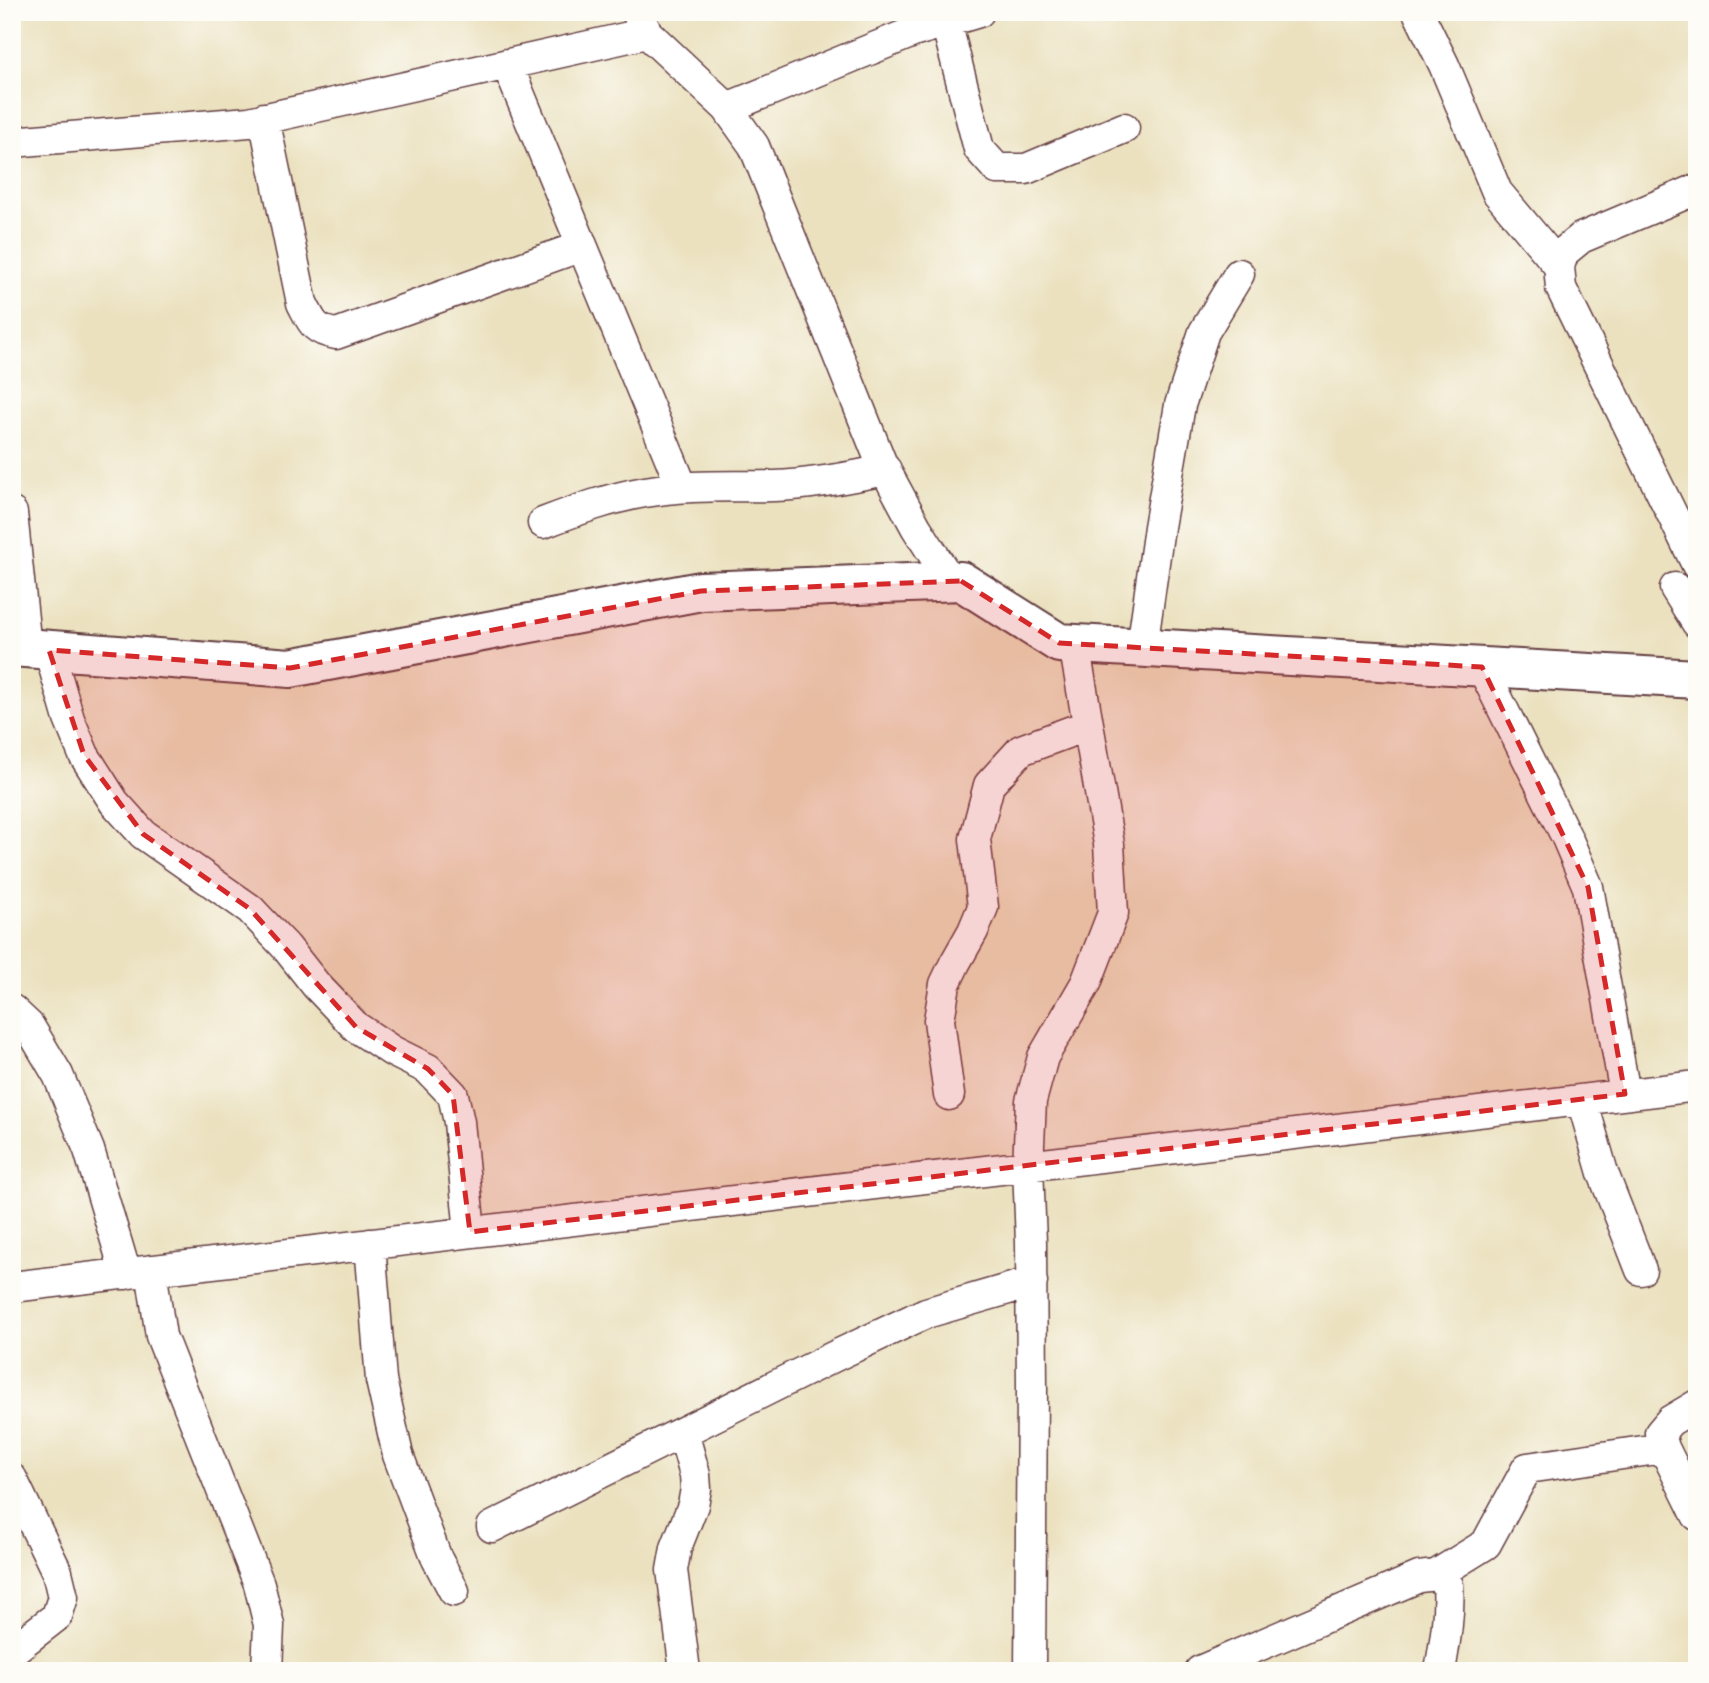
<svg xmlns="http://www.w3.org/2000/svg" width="1709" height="1683" font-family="'Gochi Hand',sans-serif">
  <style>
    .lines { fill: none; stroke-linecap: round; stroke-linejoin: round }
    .minor-casing { stroke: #623c41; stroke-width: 33 }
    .secondary-casing { stroke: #623c41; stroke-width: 42 }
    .minor { stroke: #fff; stroke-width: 30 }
    .secondary { stroke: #fff; stroke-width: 38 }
    .marked { fill: #d62828; fill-opacity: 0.2; stroke: #d62828; stroke-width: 5; stroke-dasharray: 14 9; stroke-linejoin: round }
  </style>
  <rect width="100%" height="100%" fill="#fdfcf7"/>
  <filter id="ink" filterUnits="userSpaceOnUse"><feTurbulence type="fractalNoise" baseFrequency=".0143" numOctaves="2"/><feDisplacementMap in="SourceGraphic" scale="14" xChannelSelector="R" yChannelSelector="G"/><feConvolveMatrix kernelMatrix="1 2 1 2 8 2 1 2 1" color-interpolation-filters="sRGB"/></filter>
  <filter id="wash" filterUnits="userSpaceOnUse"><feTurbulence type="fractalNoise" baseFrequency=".00686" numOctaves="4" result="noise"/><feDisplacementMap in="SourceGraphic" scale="28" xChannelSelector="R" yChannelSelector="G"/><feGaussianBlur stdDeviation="1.57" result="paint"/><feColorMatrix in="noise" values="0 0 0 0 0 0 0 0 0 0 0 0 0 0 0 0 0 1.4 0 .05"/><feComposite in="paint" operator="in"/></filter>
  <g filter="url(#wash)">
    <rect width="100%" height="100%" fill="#ebe1bf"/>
  </g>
  <g filter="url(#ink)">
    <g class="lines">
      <defs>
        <path id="minor" d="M 637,12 L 647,33 L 727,108 L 754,146 L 881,462 L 916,527 L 951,582
          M 1418,12 L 1444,65 L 1497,192 L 1559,266
          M 946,22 L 979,149 L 997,169 L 1026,169 L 1124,128
          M 507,64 L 682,487
          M 727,108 L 913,32 L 979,12
          M 264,118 L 302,303 C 312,322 313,330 336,334 L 582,246
          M 12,142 L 249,122 L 647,33
          M 1697,189 L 1581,238 L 1564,252 L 1559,266 L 1561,288 L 1697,565
          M 12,513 L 26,648
          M 543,523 C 577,510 610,498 645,492 C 688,484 731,487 774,486 C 811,485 849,477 886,470
          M 1675,588 L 1697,623
          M 1142,648 L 1159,527 L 1180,405 L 1204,332 L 1239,274
          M 49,650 L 69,719 L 84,755 L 114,802 L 143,834 L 250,909 L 286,947 L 316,985 L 356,1027 L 392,1051 L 428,1069 L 453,1095 L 459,1122 L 470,1232
          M 1482,667 L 1567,838 L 1588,887 L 1625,1094
          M 12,1010 L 29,1026 L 58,1075 L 89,1150 L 126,1274
          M 949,1095 L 939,1020 L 945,984 L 955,963 L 973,931 L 983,907 L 975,839 L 989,785 L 1021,750 L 1088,725
          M 1582,1100 L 1603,1173 L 1641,1270
          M 370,1244 L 381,1380 L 398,1455 L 437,1559 L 454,1591
          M 151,1270 L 161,1336 L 259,1584 L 269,1625 L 267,1671
          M 12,1287 L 1697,1086
          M 1697,1405 L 1670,1421 L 1660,1433 L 1664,1448 L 1697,1515
          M 683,1432 L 695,1475 L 696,1489 L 693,1505 L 676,1548 L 672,1570 L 685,1671
          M 12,1479 L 57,1572 L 63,1597 L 57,1616 L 12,1651
          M 492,1527 L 833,1357 L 926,1313 L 1032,1282
          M 1436,1575 L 1486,1544 L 1527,1468 L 1664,1448
          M 1030,1671 L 1032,1388 L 1031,1243 L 1028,1166 L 1031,1101 L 1043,1057 L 1086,983 L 1113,913 L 1109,844 L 1074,644
          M 1200,1671 L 1419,1577 L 1436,1575 L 1448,1585 C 1450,1614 1445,1642 1440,1671"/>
        <path id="secondary" d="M 12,647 L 290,668 L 701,591 L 961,581 L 1059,643 L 1697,679"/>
      </defs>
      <use href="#minor" class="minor-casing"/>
      <use href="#secondary" class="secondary-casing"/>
      <use href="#minor" class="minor"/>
      <use href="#secondary" class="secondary"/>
    </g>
  </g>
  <path class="marked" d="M 961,581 L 1059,643 L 1482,667 L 1588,887 L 1625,1094 L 470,1232 L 453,1095 L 428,1069 L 356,1027 L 250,909 L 143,834 L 84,755 L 49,650 L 290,668 L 701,591 Z"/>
  <rect width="1709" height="1683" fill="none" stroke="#fdfcf7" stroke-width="42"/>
</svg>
